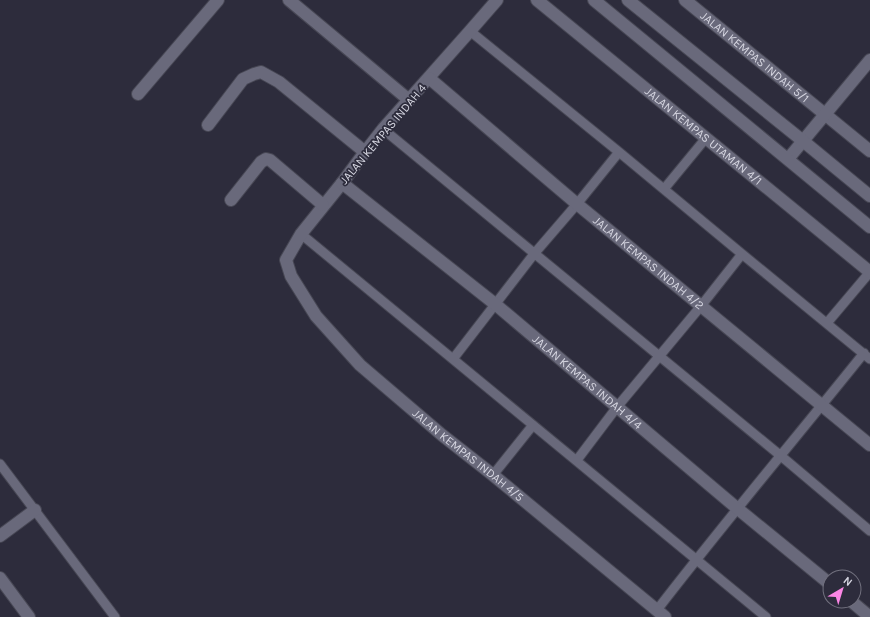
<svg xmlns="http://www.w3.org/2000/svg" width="870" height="617" font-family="Karla,sans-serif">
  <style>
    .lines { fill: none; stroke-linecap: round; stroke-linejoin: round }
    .service-casing { stroke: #474754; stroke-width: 11 }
    .minor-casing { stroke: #474754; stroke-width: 14 }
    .tertiary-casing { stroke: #474754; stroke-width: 14 }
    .service { stroke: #69697b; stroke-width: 9 }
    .minor { stroke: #69697b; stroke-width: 12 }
    .tertiary { stroke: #69697b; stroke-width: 12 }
    .labels { text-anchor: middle; stroke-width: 3.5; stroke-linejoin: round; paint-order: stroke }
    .street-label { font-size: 12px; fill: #d6d6e1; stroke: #2d2c3c }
  </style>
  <rect width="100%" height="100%" fill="#2d2c3c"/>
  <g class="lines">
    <defs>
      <path id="service" d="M 470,31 L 619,152 L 742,254 L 870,359
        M 383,129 L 781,456 L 870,531
        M 664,189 L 706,138
        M 301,234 L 766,617
        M 827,323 L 870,272
        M 453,359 L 534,254 L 577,204 L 619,152
        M 577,460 L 617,407 L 701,306 L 742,254
        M 0,464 L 115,617
        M 493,475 L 533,425
        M 657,610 C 724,523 795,439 864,353"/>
      <g id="minor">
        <path d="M 289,0 L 409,100"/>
        <path id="s1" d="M 497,0 L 470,31 L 383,129 L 365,152 L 342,183 L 301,234 L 286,260 L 291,276 L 316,316 L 360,365 L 442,435 L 493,475 L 665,617"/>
        <path id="s2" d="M 537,0 L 870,272"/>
        <path id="s3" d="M 685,0 L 870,151"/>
        <path id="s4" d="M 429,78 L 577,204 L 870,445"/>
        <path d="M 138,94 L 218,0"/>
        <path d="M 208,125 L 243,79 L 254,74 L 261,72 L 279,82 L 365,152"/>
        <path d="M 788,159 L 870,60"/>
        <path id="s5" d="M 342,183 L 495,304 L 738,509 L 830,584"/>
        <path d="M 231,200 L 261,162 L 266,159 L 270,160 L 323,205"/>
        <path d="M 0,536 L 35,510"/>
        <path d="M 0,578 L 29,617"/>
        <path d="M 851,601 L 870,617"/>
      </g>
      <path id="tertiary" d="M 594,0 L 870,227
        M 628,0 L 803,141 L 870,196"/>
    </defs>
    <use href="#service" class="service-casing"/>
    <use href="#minor" class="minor-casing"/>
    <use href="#tertiary" class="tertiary-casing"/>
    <use href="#service" class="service"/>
    <use href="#minor" class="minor"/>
    <use href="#tertiary" class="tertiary"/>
  </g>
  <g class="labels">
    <g class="street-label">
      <text dy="4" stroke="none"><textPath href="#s3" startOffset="90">JALAN KEMPAS INDAH 5/1</textPath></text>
      <text transform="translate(383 134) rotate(-50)" y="4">JALAN KEMPAS INDAH 4</text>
      <text dy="4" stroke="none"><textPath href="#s2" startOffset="215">JALAN KEMPAS UTAMAN 4/1</textPath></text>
      <text dy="4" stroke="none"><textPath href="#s4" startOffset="287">JALAN KEMPAS INDAH 4/2</textPath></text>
      <text dy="4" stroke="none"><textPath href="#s5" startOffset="316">JALAN KEMPAS INDAH 4/4</textPath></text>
      <text dy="4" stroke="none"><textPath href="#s1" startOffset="606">JALAN KEMPAS INDAH 4/5</textPath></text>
    </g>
  </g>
  <g transform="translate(842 589) rotate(38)"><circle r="19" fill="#2d2c3c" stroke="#71707e"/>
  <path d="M0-3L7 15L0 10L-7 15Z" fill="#fb86e5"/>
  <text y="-6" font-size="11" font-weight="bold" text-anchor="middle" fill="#d6d6e1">N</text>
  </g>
</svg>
